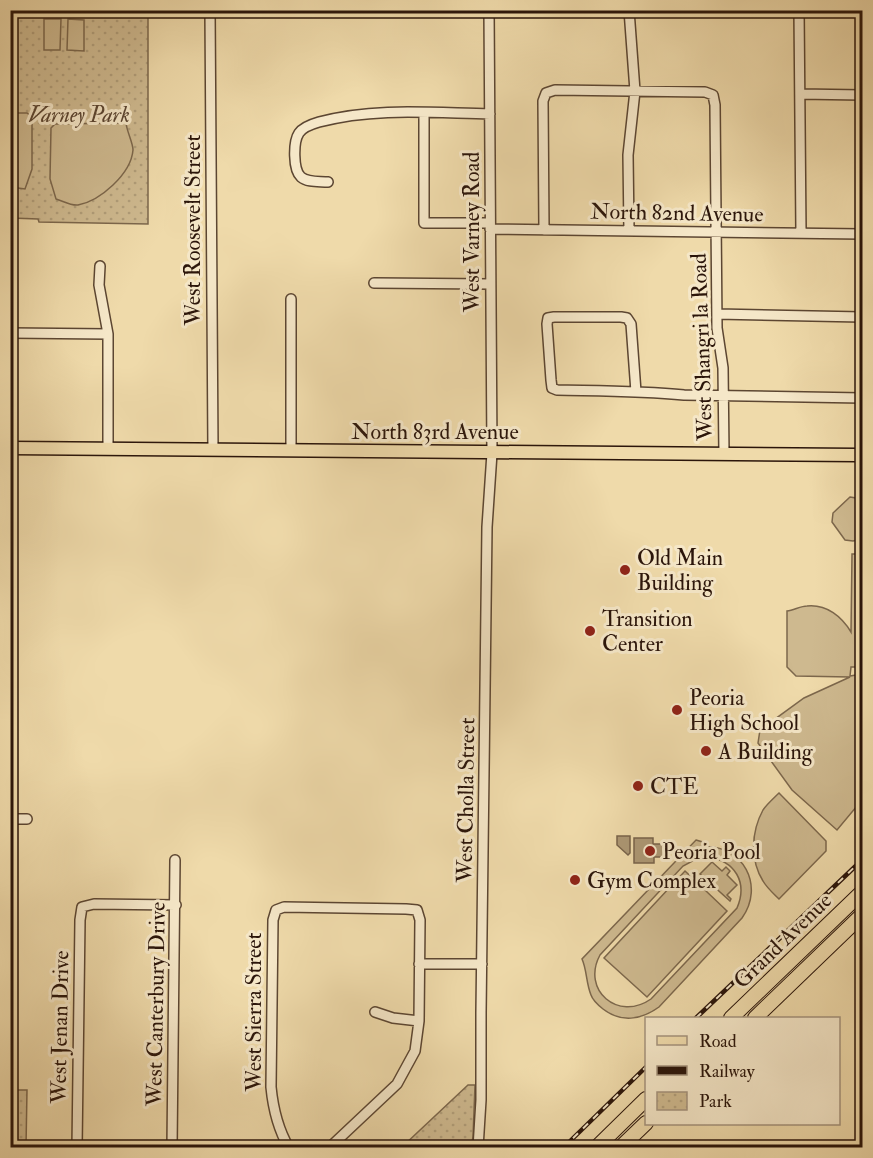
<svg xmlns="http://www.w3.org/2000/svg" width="873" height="1158" font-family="'IM FELL Double Pica',serif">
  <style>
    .park { fill: url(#park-dots); stroke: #7c674c; stroke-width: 1.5 }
    .pitch { fill: #ceb98f; stroke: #7c674c; stroke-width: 1.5; fill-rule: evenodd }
    .water { fill: #ac9774; stroke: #78634a; stroke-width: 1.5 }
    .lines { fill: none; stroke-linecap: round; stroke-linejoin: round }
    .minor-casing { stroke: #5c4632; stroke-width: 12 }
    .major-casing { stroke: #2b150a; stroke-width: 15 }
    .highway-casing { stroke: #2b150a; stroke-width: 16 }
    .minor { stroke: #f5e7c8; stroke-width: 9 }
    .major { stroke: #efdaaa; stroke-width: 12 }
    .highway { stroke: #efdaaa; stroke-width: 14 }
    .rail-casing { stroke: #2b150a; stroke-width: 4.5 }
    .rail { stroke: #f5e7c8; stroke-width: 2; stroke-dasharray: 7; stroke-linecap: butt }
    .poi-dot { fill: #8f2418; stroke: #f5e7c8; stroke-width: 2 }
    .labels { text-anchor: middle; stroke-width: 6; stroke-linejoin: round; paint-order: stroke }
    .park-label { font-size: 22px; font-style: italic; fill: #5c4632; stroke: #f5e7c8 }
    .street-label { font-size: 22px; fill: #2b150a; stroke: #f5e7c8 }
    .poi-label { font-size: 22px; fill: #2b150a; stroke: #f5e7c8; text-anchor: start }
  </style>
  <defs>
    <pattern id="park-dots" width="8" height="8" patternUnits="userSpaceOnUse" patternTransform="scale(1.5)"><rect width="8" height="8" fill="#ceb98f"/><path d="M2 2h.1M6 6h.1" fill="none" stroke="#b19e7a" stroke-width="1.8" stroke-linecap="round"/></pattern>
  </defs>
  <rect width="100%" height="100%" fill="#efdaaa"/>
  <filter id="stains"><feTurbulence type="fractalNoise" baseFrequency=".00333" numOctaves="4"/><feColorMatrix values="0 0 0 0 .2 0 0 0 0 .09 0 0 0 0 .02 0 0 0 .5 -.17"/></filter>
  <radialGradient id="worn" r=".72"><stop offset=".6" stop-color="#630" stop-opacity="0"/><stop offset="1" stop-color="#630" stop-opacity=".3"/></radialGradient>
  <path class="park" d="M 11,11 L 148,11 L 148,224 L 39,222 L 38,219 L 11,218 Z
    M 468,1085 L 475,1085 L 473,1137 L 471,1147 L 402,1147 Z
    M 11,1090 L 27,1090 L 26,1147 L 11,1147 Z"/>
  <path class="pitch" d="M 44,19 L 61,19 L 60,50 L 44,50 Z
    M 68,19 L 84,20 L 84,51 L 67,50 Z
    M 10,113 L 27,113 L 32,117 L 32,169 L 25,189 L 11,187 Z
    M 126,123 C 127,132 133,143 133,150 C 131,174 100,201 78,205 C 71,206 63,201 56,199 L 50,179 L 51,128 L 55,124 Z
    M 850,497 L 862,499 L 862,539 L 853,541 L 845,540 L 832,522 L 833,513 Z
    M 852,554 L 862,554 L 862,667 L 851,667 L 850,676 L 856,675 L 862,675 L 862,800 L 837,830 L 792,790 L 758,743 L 760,730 L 804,698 L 850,677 L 796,676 L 787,667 L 787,611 C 794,610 801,606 807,606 C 827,604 842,617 851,632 Z
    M 779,793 L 826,841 L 826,851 L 779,899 C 773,893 767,888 763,881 C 750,860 751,832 763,810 C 767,804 774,798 779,793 Z
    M 696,840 L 706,843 L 703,847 C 743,844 765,886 742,918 L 659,1007 C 641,1020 621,1023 603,1009 C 598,1005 593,1001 591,995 C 586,983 587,970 582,959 ZM 708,857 C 735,861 748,882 737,908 L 651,999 C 618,1022 581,990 600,955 L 683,866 L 698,858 Z
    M 712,862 L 722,871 L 726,867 L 730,871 L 727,875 L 737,885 L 727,895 L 731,899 L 730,901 L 700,874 Z
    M 685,871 L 727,911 L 647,997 L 604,958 Z"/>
  <path class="water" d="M 617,836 L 630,836 L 630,853 L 628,855 L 617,845 Z
    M 634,838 L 653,838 L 653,844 L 666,844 L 666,857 L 654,857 L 654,863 L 634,863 Z"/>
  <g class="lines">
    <defs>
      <path id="minor" d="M 210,10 L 213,450
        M 799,10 L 801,233
        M 800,94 L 862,95
        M 424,113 L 424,223 L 490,223
        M 328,182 C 320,181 308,183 301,177 C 293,170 293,142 299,133 C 303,127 312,124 319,122 C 375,107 433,113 490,114
        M 490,229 L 862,234
        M 544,230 L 543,101 L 546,93 L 555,90 L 705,92 L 713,95 L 715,105 L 717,328 L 723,368 L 724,454
        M 629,231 L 628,155 L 635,91 L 629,10
        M 100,266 L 99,285 L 108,334 L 108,449
        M 374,283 L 490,284
        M 717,314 L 862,317
        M 10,333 L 108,334
        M 636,392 L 631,324 L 627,318 L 621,317 L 554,317 L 548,318 L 547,324 L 551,380 L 552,388 L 557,390 C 599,391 642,391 684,395 L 862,398
        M 291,451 L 291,299
        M 10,819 L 27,819
        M 419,964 L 482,964
        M 375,1012 L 393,1018 L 419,1021
        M 77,1148 L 80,920 L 82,907 L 94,904 L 176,905
        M 172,1148 L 175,860
        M 289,1148 C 278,1129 273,1108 271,1087 L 273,920 L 276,910 L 284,907 L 406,909 L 417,910 L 420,920 L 419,1021 L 415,1051 L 397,1084 L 329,1148
        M 478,1148 L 481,1100 L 481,1013 L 487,527 L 492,453 L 489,10"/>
      <path id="major" d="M 10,448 L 858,455 L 862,453"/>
      <path id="highway" d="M 731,1018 L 862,892
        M 755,1018 L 862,915
        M 596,1148 L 646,1099
        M 620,1148 L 646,1123"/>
    </defs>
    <use href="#minor" class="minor-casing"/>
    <use href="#major" class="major-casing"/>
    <use href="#highway" class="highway-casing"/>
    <use href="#minor" class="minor"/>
    <use href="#major" class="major"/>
    <use href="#highway" class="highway"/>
    <defs>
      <path id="rail" d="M 696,1018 L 862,860
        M 563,1148 L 646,1067"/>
    </defs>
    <use href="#rail" class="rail-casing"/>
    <use href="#rail" class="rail"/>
  </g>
  <g class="poi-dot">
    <circle cx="625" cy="570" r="6"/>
    <circle cx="590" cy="631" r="6"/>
    <circle cx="677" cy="710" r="6"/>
    <circle cx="706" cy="751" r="6"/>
    <circle cx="638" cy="786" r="6"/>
    <circle cx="650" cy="851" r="6"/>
    <circle cx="575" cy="880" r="6"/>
  </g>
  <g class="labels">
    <g class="park-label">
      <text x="79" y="122">Varney Park</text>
    </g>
    <g class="street-label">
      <text transform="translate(677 212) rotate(1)" y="8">North 82nd Avenue</text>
      <text transform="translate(192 230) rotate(-90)" y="8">West Roosevelt Street</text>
      <text transform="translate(471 232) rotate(-90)" y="8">West Varney Road</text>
      <text transform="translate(701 347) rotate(-92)" y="8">West Shangri la Road</text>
      <text x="435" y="439">North 83rd Avenue</text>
      <text transform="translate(465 800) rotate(-89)" y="8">West Cholla Street</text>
      <text transform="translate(782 940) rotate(-44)" y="8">Grand Avenue</text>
      <text transform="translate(155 1004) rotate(-89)" y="8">West Canterbury Drive</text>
      <text transform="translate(253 1012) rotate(-90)" y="8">West Sierra Street</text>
      <text transform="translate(59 1027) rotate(-89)" y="8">West Jenan Drive</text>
    </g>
    <g class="poi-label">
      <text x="637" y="565">Old Main<tspan x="637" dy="25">Building</tspan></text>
      <text x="602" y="626">Transition<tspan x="602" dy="25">Center</tspan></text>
      <text x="689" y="705">Peoria<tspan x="689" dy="25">High School</tspan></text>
      <text x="718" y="759">A Building</text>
      <text x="650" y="794">CTE</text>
      <text x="662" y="859">Peoria Pool</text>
      <text x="587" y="888">Gym Complex</text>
    </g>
  </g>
  <rect width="873" height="1158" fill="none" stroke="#efdaaa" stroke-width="36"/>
  <rect x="12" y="12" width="849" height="1134" fill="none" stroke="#2b150a" stroke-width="3"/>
  <rect x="18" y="18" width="837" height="1122" fill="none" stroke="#2b150a" stroke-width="1.5"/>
  <rect x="645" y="1017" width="195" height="108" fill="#f5e7c8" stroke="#a4937c" stroke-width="1.5"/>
  <rect x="657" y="1036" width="30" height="9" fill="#efdaaa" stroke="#a4937c" stroke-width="1.5"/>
  <text x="699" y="1047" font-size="18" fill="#2b150a">Road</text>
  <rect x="657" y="1066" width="30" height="9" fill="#2b150a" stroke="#a4937c" stroke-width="1.5"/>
  <text x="699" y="1077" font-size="18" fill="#2b150a">Railway</text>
  <rect x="657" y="1092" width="30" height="18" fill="url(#park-dots)" stroke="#a4937c" stroke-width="1.5"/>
  <text x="699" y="1107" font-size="18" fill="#2b150a">Park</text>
  <rect width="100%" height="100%" filter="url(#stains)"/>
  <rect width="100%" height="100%" fill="url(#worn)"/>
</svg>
